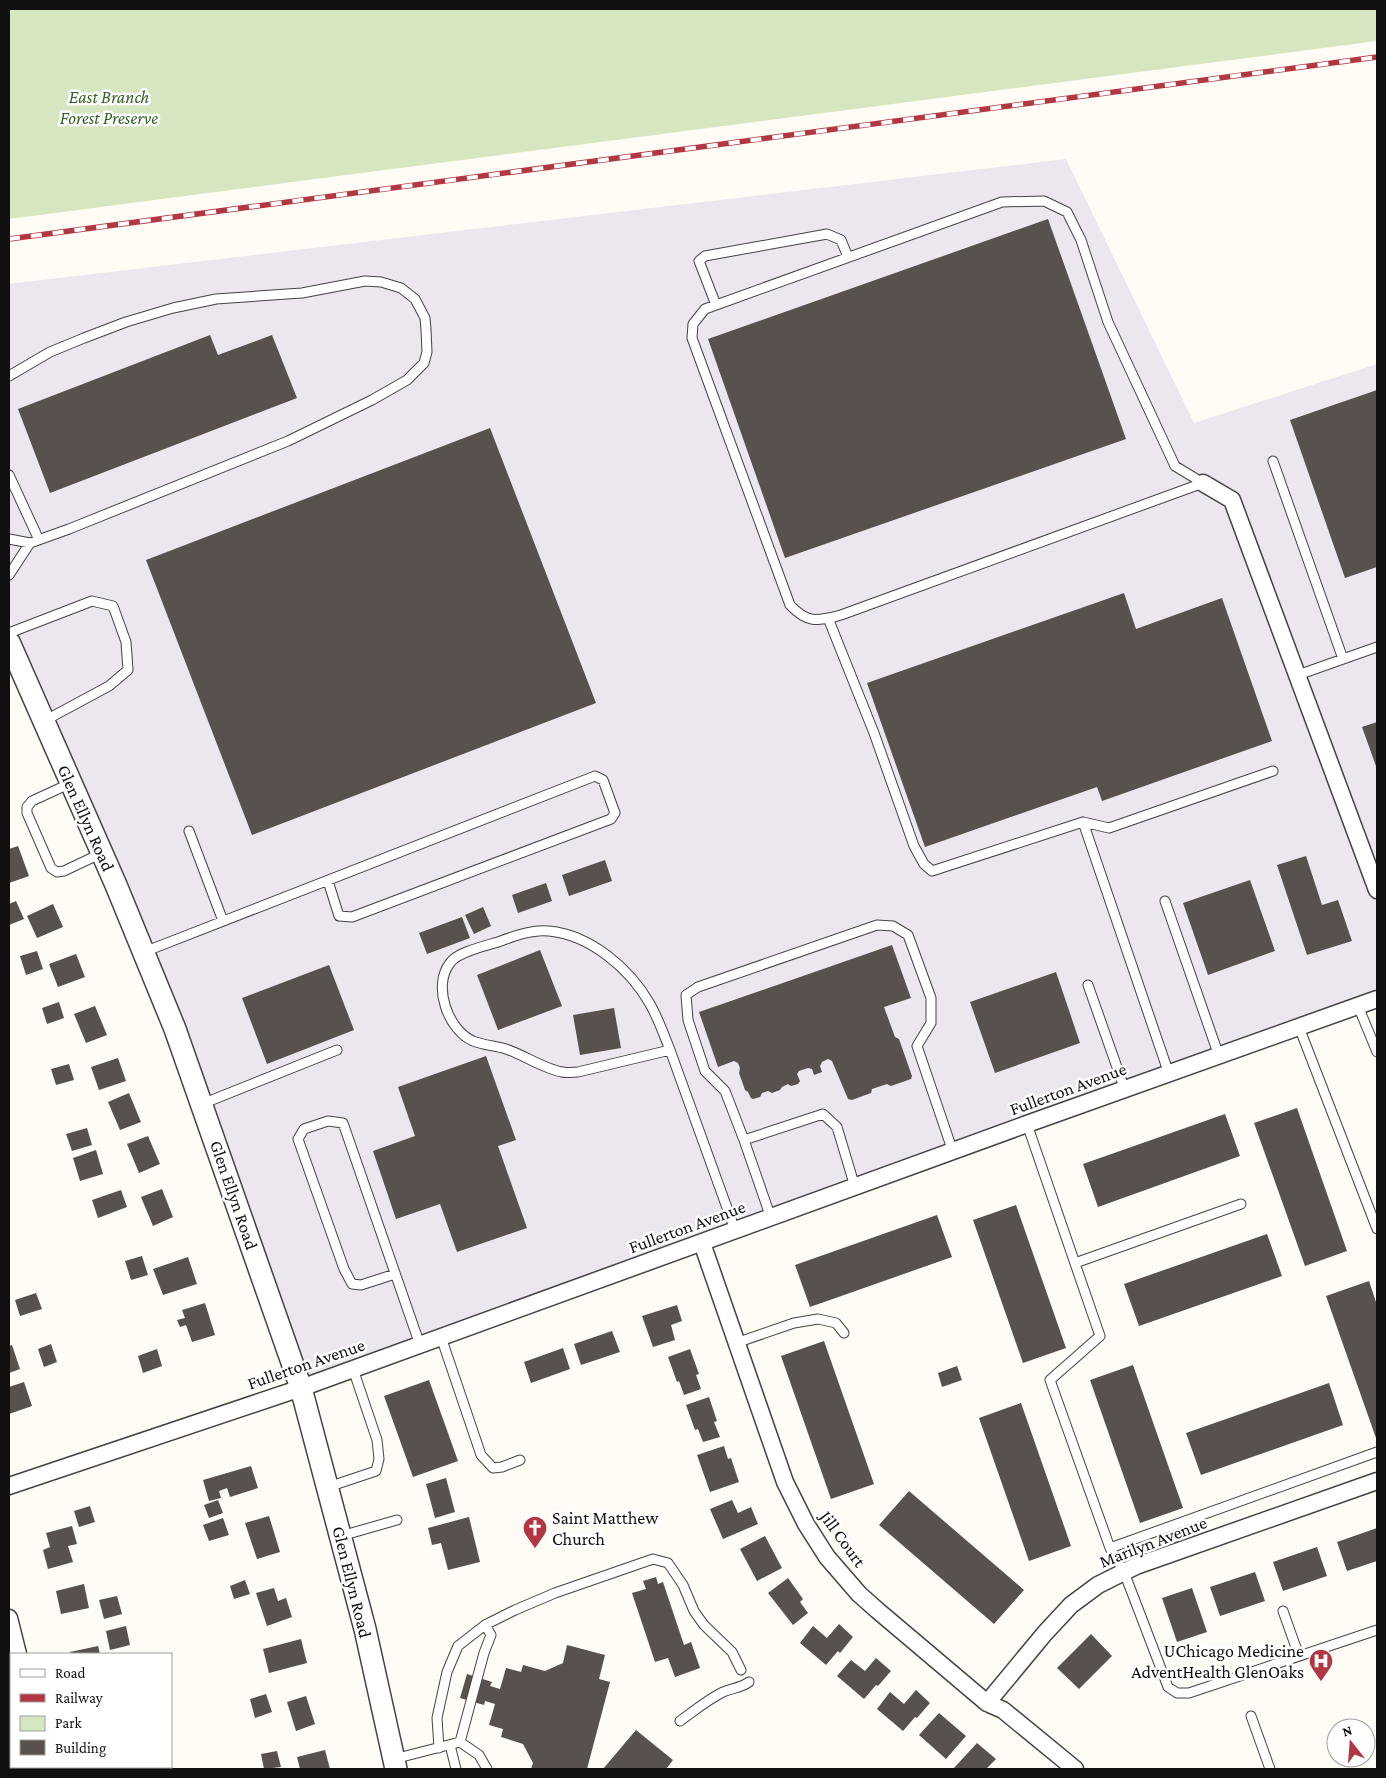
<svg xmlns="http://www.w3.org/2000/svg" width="1386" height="1778" font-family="'Crimson Pro',serif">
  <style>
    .industrial { fill: #ece6ee }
    .green { fill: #d6e6c1 }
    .building { fill: #58514e }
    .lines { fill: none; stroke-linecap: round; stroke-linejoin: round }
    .service-casing { stroke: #434343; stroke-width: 11 }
    .minor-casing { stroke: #434343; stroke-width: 19 }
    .tertiary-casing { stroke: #434343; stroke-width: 24 }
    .service { stroke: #fff; stroke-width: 9 }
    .minor { stroke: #fff; stroke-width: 16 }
    .tertiary { stroke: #fff; stroke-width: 21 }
    .rail-casing { stroke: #b33643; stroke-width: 5.5 }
    .rail { stroke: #fff; stroke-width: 4; stroke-dasharray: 11; stroke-linecap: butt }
    .labels { text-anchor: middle; stroke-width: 5; stroke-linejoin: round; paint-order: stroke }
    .park-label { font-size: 18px; font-style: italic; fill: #366227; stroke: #fff }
    .street-label { font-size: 18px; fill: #101010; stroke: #fff }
    .poi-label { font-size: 18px; fill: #101010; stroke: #fff; text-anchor: start }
  </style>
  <rect width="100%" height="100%" fill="#fefcf5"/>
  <path class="industrial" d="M 1066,159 L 1194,423 L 1377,364 L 1377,991 L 307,1377 L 190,1044 L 9,619 L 9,284 Z"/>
  <path class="green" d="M 9,9 L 1377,9 L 1377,41 L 9,219 Z"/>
  <path class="building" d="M 1048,219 L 1126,439 L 785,558 L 708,339 Z
    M 210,335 L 218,355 L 272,335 L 297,398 L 50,493 L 18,409 Z
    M 1377,390 L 1377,567 L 1345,578 L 1290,420 Z
    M 490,428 L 596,703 L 252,835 L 146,560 Z
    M 1124,593 L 1136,629 L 1222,598 L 1272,741 L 1102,801 L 1097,787 L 925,847 L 867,683 Z
    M 1377,722 L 1377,769 L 1362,727 Z
    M 18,846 L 29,876 L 9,883 L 9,849 Z
    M 1306,856 L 1322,905 L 1338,900 L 1352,941 L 1307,955 L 1277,865 Z
    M 605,860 L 612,881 L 569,896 L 562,875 Z
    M 1250,880 L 1275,951 L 1208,975 L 1183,903 Z
    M 546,883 L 552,901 L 518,913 L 512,895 Z
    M 16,901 L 24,919 L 9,925 L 9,904 Z
    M 53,904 L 63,927 L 37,938 L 27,916 Z
    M 483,907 L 491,926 L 474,934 L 465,915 Z
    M 462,917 L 470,938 L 427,954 L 419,933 Z
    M 892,945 L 911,998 L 884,1007 L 895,1037 L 899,1039 L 912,1076 L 911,1079 L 891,1086 L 887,1084 L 872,1089 L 871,1093 L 852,1100 L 848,1099 L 832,1061 L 828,1059 L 822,1062 L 820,1066 L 822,1072 L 814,1075 L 812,1069 L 808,1068 L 799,1071 L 797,1074 L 800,1081 L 798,1084 L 791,1086 L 788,1084 L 782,1087 L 780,1090 L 772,1093 L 768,1091 L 762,1093 L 760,1097 L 753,1099 L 751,1098 L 748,1092 L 745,1090 L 739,1073 L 740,1068 L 738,1063 L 734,1061 L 718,1067 L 699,1012 Z
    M 540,950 L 562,1006 L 498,1030 L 477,975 Z
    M 37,951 L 43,969 L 26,975 L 20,956 Z
    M 76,954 L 85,977 L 58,987 L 49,964 Z
    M 329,965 L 354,1030 L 267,1064 L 242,998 Z
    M 1056,972 L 1080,1043 L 995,1073 L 970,1002 Z
    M 59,1002 L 64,1018 L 47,1024 L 42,1008 Z
    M 95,1006 L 107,1035 L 86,1043 L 74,1014 Z
    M 614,1008 L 621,1048 L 580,1055 L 573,1015 Z
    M 486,1056 L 516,1140 L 498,1146 L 527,1228 L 457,1252 L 440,1204 L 396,1219 L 373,1151 L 415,1136 L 398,1087 Z
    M 118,1058 L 126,1081 L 99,1090 L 91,1067 Z
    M 69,1064 L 74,1080 L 56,1085 L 51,1069 Z
    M 129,1093 L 141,1122 L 120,1130 L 108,1102 Z
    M 1297,1108 L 1347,1251 L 1305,1266 L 1254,1123 Z
    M 1225,1114 L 1240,1156 L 1098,1207 L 1083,1164 Z
    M 87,1128 L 92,1145 L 72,1151 L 66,1134 Z
    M 148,1136 L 160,1164 L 139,1173 L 127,1144 Z
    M 96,1150 L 103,1174 L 80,1181 L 73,1158 Z
    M 162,1189 L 173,1217 L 153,1226 L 141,1197 Z
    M 121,1190 L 127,1207 L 98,1218 L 92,1200 Z
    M 1016,1205 L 1066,1348 L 1023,1363 L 973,1220 Z
    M 937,1215 L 952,1257 L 810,1307 L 795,1265 Z
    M 1267,1234 L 1282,1276 L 1139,1326 L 1124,1284 Z
    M 142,1256 L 148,1275 L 131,1280 L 125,1261 Z
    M 188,1257 L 197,1284 L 163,1295 L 153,1269 Z
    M 1369,1281 L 1377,1305 L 1377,1441 L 1326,1296 Z
    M 36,1293 L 42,1309 L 20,1316 L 15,1300 Z
    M 205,1303 L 215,1335 L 192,1342 L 186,1325 L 180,1327 L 177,1320 L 185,1318 L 182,1310 Z
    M 677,1305 L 682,1321 L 671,1325 L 675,1340 L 653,1347 L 642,1316 Z
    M 612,1331 L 620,1352 L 581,1365 L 574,1344 Z
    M 824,1341 L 874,1484 L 831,1499 L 781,1356 Z
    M 51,1344 L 57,1362 L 44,1367 L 38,1349 Z
    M 12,1345 L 20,1369 L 9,1373 L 9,1346 Z
    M 563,1348 L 570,1369 L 531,1383 L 524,1362 Z
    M 157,1349 L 162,1366 L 143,1373 L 138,1356 Z
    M 690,1349 L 699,1374 L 696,1375 L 701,1389 L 684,1395 L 679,1381 L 677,1382 L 668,1357 Z
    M 1133,1365 L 1183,1508 L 1140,1523 L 1090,1380 Z
    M 957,1366 L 962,1380 L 942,1387 L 938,1373 Z
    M 429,1380 L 458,1461 L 413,1477 L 384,1396 Z
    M 24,1382 L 32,1406 L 9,1414 L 9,1387 Z
    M 1329,1383 L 1343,1425 L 1201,1475 L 1186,1433 Z
    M 709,1397 L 717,1421 L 714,1422 L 720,1437 L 703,1442 L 698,1429 L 695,1430 L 686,1405 Z
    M 1021,1403 L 1071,1546 L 1029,1561 L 979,1418 Z
    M 724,1446 L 728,1459 L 731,1458 L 739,1482 L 710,1492 L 697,1455 Z
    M 251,1466 L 258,1488 L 230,1497 L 227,1488 L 219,1491 L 221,1498 L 209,1501 L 203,1480 Z
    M 446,1478 L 455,1512 L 435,1518 L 426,1484 Z
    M 909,1491 L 1024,1590 L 994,1624 L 879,1525 Z
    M 218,1500 L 223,1513 L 209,1518 L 204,1505 Z
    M 732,1500 L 738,1513 L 751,1507 L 758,1524 L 723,1539 L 710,1509 Z
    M 90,1506 L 95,1522 L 79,1527 L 74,1511 Z
    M 269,1516 L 280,1552 L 257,1559 L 245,1523 Z
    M 469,1517 L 480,1562 L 448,1570 L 441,1543 L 432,1545 L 428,1528 Z
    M 223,1518 L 229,1535 L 209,1541 L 203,1525 Z
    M 72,1526 L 77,1544 L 68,1546 L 73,1562 L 48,1569 L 43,1550 L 50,1547 L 46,1533 Z
    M 1377,1528 L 1377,1561 L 1347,1571 L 1337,1542 Z
    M 765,1536 L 782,1568 L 757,1581 L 740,1549 Z
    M 1317,1547 L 1327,1576 L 1283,1591 L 1273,1562 Z
    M 1255,1572 L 1265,1601 L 1220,1616 L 1210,1587 Z
    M 656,1577 L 658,1584 L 663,1582 L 684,1645 L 691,1642 L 700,1668 L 675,1677 L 668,1658 L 655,1662 L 632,1593 L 646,1589 L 643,1581 Z
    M 788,1578 L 803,1599 L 800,1602 L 808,1613 L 793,1625 L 768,1593 Z
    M 245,1580 L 250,1594 L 234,1599 L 230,1586 Z
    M 84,1584 L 89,1608 L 61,1614 L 56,1591 Z
    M 274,1588 L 278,1601 L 286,1598 L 292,1617 L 267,1626 L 256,1593 Z
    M 1192,1588 L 1207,1632 L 1177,1642 L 1162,1598 Z
    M 117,1596 L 122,1614 L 104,1619 L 99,1600 Z
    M 839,1624 L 853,1637 L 840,1653 L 838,1651 L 826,1665 L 800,1643 L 813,1626 L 827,1638 Z
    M 126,1626 L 130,1645 L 110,1650 L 106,1631 Z
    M 1091,1634 L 1112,1656 L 1079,1689 L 1057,1668 Z
    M 301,1639 L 307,1663 L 269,1673 L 263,1649 Z
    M 567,1645 L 605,1655 L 599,1679 L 610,1682 L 587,1769 L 571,1768 L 570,1769 L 531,1769 L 533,1763 L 523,1744 L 501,1737 L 503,1729 L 489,1725 L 495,1704 L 485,1701 L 484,1705 L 460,1698 L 467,1674 L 492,1682 L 490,1686 L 500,1689 L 506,1668 L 521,1672 L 523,1665 L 545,1671 L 563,1663 Z
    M 98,1646 L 100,1654 L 70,1654 L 70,1652 Z
    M 876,1658 L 891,1671 L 878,1686 L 876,1685 L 864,1699 L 837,1676 L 851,1660 L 865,1671 Z
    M 916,1690 L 930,1703 L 917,1718 L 915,1717 L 903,1731 L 877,1709 L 890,1692 L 904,1704 Z
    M 266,1694 L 272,1712 L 255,1718 L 250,1699 Z
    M 306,1696 L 315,1724 L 296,1731 L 287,1702 Z
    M 939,1713 L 966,1736 L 946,1759 L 919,1735 Z
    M 636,1730 L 673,1760 L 666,1769 L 603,1769 Z
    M 977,1743 L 996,1759 L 986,1769 L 953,1769 Z
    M 325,1750 L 330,1769 L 300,1769 L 297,1757 Z
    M 277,1751 L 281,1767 L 264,1769 L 261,1754 Z"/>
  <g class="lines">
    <defs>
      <path id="service" d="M 1044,201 L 1067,212 L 1081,240 L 1108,322 L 1175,466 L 1203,483 L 841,615 C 817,621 808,624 790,605 L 692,338 L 693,324 L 705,309 L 1002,202 Z
        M 716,305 L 699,261 L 705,256 L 827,234 L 841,240 L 848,257
        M 9,376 L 50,352 L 84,338 L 126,322 L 173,308 L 216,299 L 302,293 L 365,281 L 381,282 L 401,288 L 415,299 L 425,318 L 426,330 L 427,352 L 424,363 L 407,380 L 372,400 L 288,441 L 69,529 L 30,543
        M 1273,461 L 1343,659
        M 9,475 L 39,540
        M 9,539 L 30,543 L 9,575
        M 828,618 L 874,733 L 914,846 L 924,864 L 932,871 L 1083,822
        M 9,633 L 92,601 L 113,606 L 126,642 L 128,670 L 109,686 L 44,721
        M 1298,675 L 1377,647
        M 71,783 L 32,801 L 27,807 L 27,813 L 51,868 L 57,872 L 64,871 L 102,853
        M 189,831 L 223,921
        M 1165,901 L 1219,1056
        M 144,952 L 595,776 L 603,780 L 615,813 L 611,819 L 352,917 L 339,916 L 328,881
        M 1088,985 L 1125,1090
        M 1358,1006 L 1377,1052
        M 1299,1027 L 1377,1229
        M 670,1050 L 578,1072 C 573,1072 567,1073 562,1072 C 544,1069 524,1055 506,1049 C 496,1046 483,1045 473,1041 C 448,1030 432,986 450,963 C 457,952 485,946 498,942 C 514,936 533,929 549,931 C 591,935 630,969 650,1004 C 658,1018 664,1035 670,1050 L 735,1230
        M 1169,1074 L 1083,822 L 1109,828 L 1273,771
        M 202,1104 L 337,1050
        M 1027,1124 L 1100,1336 L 1050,1380 L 1110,1548 L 1124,1572 L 1168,1687 L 1177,1693 L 1189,1693 L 1377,1630
        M 744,1140 L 725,1091 L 705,1071 L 688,1020 L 686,995 L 698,987 L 877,925 L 893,926 L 908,935 L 931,998 L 931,1023 L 917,1046 L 953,1152
        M 771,1218 L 744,1140 L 823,1114 L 837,1127 L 855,1187
        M 1075,1263 L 1241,1204
        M 395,1274 L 361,1285 L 352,1284 L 344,1269 L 298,1139 L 304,1129 L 328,1121 L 343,1123 L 420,1345
        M 441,1337 L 481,1455 L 493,1468 L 502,1467 L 520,1460
        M 736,1343 L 794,1323 L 818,1319 L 836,1323 L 844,1333
        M 328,1487 L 376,1471 L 379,1459 L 377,1440 L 353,1369
        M 341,1536 L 397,1520
        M 1110,1548 L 1377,1452
        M 1283,1611 L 1299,1656
        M 1251,1716 L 1270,1769
        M 680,1721 C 694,1711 707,1700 723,1692 C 732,1688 741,1688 749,1682
        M 460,1742 L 484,1653 L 491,1635 L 485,1625
        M 450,1745 L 456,1769
        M 439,1748 L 437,1718 L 447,1672 L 458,1646 L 485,1625 L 515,1610 L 555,1593 L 653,1559 L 668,1563 L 683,1585 L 694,1611 L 704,1625 L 732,1652 L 741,1670
        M 394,1759 L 460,1742 L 479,1755 L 487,1769"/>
      <path id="minor" d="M 1203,483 L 1232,500 L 1377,890
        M 702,1243 L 785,1482 L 806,1524 L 827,1557 L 859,1594 L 877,1610 L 987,1703 L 1003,1710 L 1075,1769
        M 9,1486 L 301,1388 L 1027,1124 L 1377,999
        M 9,1618 L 18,1654
        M 987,1703 L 1045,1633 L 1071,1605 L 1098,1585 L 1136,1566 L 1377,1481
        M 46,1767 L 46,1769"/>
      <path id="tertiary" d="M 9,642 L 116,885 L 175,1029 L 301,1388 L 365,1629 L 396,1769"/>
    </defs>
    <use href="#service" class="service-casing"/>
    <use href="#minor" class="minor-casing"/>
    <use href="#tertiary" class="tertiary-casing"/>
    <use href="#service" class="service"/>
    <use href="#minor" class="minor"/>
    <use href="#tertiary" class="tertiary"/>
    <defs>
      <path id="rail" d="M 9,239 L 1377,57"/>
    </defs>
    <use href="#rail" class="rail-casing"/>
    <use href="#rail" class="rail"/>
  </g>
  <defs>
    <symbol id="church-pin" viewBox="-11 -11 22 30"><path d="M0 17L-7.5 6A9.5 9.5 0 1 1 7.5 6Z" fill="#b33643" stroke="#fff"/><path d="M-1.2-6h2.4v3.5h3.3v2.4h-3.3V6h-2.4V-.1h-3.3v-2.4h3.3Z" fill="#fff"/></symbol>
    <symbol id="hospital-pin" viewBox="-11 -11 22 30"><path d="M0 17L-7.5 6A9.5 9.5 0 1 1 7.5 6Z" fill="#b33643" stroke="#fff"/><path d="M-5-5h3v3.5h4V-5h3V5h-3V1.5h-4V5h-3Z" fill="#fff"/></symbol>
  </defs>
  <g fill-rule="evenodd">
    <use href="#church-pin" x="521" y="1514" width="28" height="38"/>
    <use href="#hospital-pin" x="1307" y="1647" width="28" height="38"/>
  </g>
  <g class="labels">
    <g class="park-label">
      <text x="109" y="103">East Branch<tspan x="109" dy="21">Forest Preserve</tspan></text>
    </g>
    <g class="street-label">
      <text transform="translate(86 818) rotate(66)" y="6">Glen Ellyn Road</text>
      <text transform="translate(1068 1089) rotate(-20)" y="6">Fullerton Avenue</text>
      <text transform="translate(234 1195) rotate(71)" y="6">Glen Ellyn Road</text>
      <text transform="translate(687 1227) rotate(-20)" y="6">Fullerton Avenue</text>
      <text transform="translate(306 1364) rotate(-19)" y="6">Fullerton Avenue</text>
      <text transform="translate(843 1539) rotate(54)" y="6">Jill Court</text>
      <text transform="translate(1153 1542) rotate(-21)" y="6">Marilyn Avenue</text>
      <text transform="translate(352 1582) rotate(76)" y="6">Glen Ellyn Road</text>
    </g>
    <g class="poi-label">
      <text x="552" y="1524">Saint Matthew<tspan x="552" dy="21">Church</tspan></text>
      <text x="1304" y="1657" text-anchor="end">UChicago Medicine<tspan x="1304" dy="21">AdventHealth GlenOaks</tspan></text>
    </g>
  </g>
  <rect width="1386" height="1778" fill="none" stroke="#101010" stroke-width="20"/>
  <rect x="10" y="1653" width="162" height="115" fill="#ffffff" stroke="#9f9f9f"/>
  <rect x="20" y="1669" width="25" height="8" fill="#ffffff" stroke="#9f9f9f"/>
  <text x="55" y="1678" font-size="15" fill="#101010">Road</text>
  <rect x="20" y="1694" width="25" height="8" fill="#b33643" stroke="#9f9f9f"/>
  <text x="55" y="1703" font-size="15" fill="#101010">Railway</text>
  <rect x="20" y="1716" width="25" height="15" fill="#d6e6c1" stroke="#9f9f9f"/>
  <text x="55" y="1728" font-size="15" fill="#101010">Park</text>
  <rect x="20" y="1740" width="25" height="15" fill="#58514e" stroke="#9f9f9f"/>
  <text x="55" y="1753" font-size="15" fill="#101010">Building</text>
  <g transform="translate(1351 1743) rotate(343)"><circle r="24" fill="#ffffff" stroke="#9f9f9f"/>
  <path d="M0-4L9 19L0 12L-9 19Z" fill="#b33643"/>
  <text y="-8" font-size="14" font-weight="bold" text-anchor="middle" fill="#101010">N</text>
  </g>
</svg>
